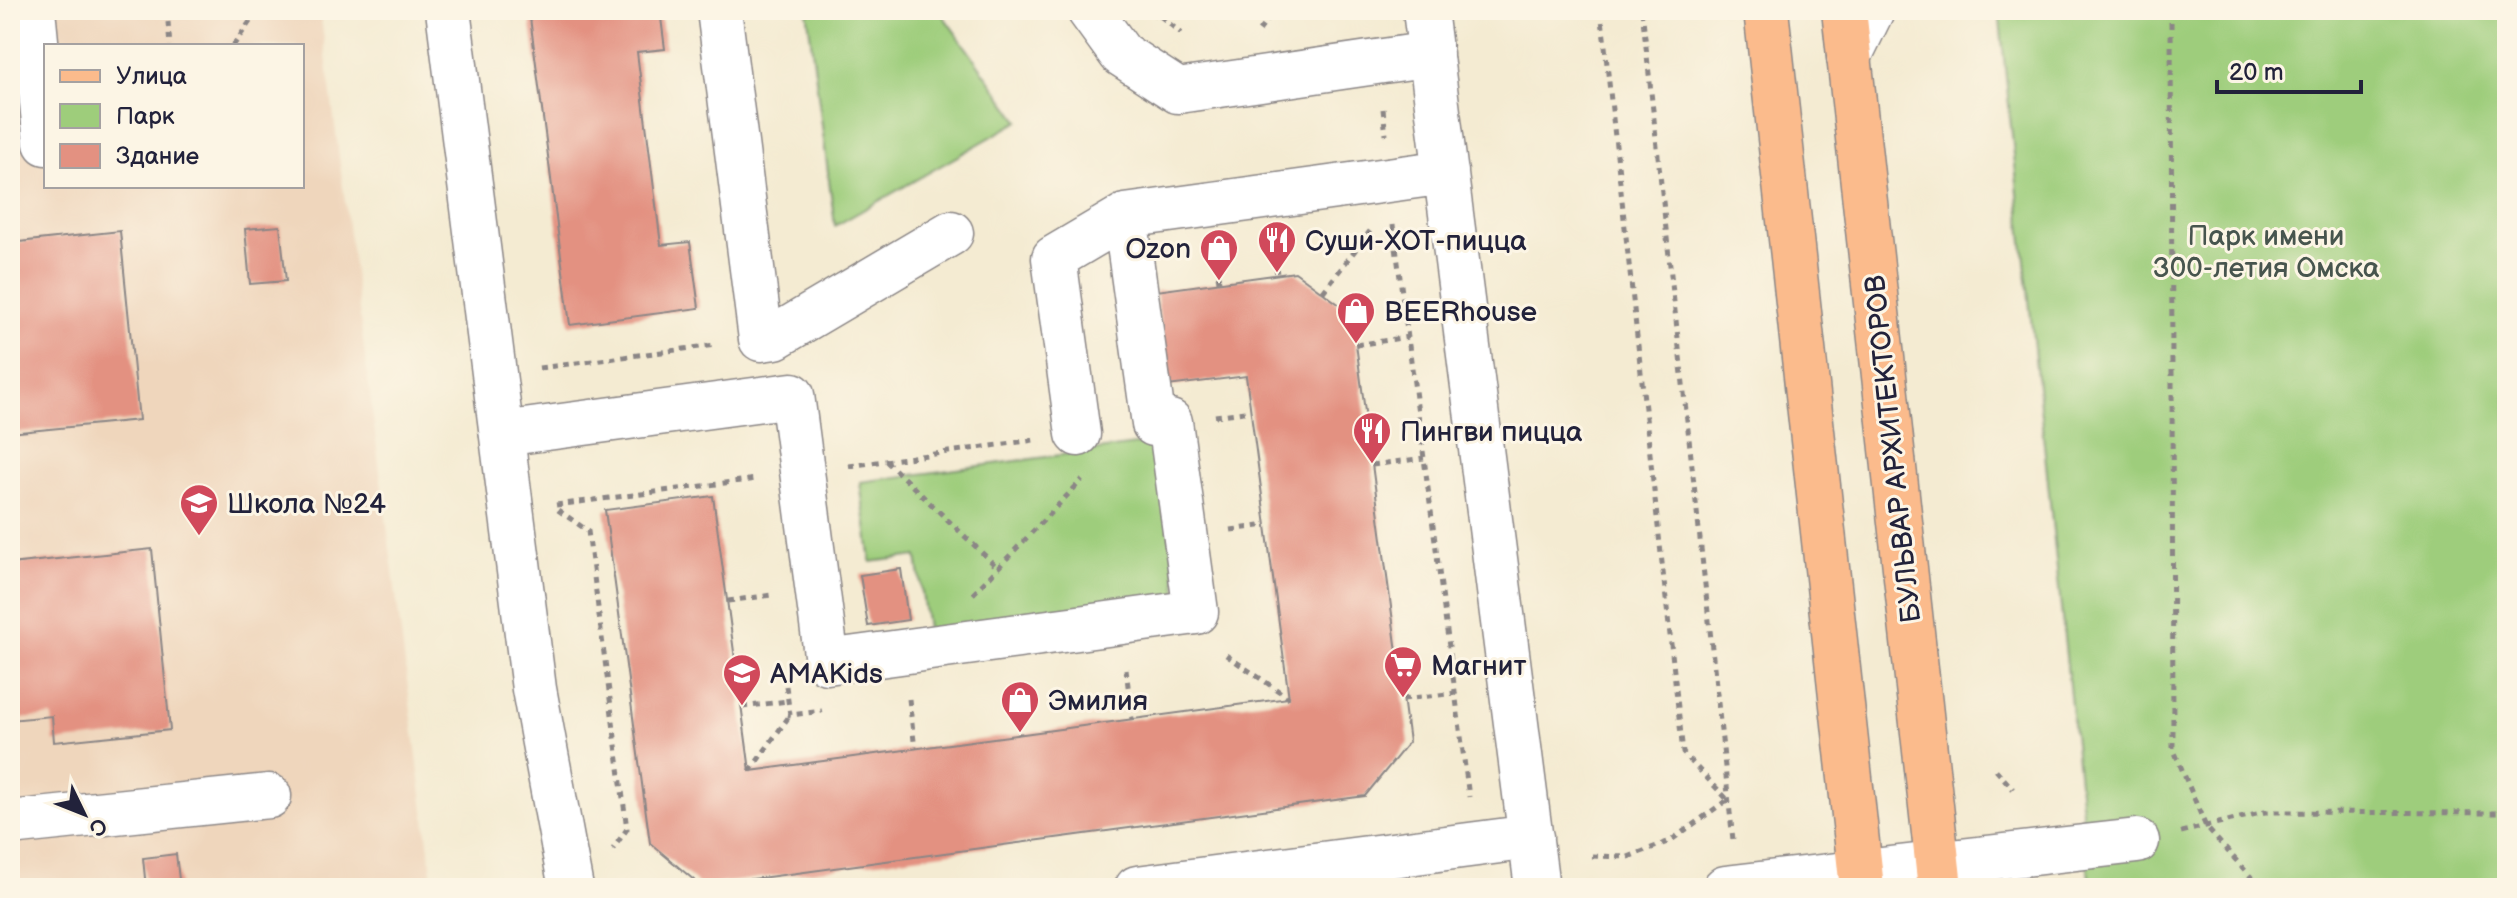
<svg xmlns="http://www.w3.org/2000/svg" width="2517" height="898" font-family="'Balsamiq Sans',sans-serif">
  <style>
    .built { fill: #efd6bc; fill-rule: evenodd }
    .green { fill: #9ecd7b; stroke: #60785b; stroke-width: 2 }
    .building { fill: #e39181 }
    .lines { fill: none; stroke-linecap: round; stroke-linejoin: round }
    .minor-casing { stroke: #8b8686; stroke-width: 47 }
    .major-casing { stroke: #8b8686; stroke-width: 47 }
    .path { stroke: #8b8686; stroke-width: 5; stroke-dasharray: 6 6; stroke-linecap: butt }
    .minor { stroke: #fff; stroke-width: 44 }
    .major { stroke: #fbbb8c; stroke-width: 44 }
    .labels { text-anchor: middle; stroke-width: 6; stroke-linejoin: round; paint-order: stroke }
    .park-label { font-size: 28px; fill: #47554e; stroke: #fcf5e5 }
    .poi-label { font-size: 28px; fill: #22223b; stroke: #fcf5e5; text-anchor: start }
    .street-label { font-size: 28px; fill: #22223b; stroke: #fcf5e5 }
  </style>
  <rect width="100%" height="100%" fill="#fcf5e5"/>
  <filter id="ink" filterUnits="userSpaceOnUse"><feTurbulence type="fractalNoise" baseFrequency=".0125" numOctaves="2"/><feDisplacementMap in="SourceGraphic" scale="16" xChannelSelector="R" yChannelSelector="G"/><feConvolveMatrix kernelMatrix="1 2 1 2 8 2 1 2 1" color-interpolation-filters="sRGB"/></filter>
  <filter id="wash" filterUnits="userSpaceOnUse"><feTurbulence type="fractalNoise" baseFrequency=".006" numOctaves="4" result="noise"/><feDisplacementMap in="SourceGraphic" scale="32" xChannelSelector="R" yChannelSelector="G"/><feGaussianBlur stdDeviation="1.8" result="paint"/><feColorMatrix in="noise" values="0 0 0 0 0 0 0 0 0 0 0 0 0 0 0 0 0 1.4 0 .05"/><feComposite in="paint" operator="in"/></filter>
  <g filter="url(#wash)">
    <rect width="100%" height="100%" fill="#f4ebd2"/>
    <path class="built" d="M 10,10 L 320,10 L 434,888 L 10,888 ZM 46,46 L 302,46 L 302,186 L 46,186 Z"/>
    <path class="green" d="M 807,10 L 939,10 L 1019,121 L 835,226 Z
      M 1999,10 L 2507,10 L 2507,888 L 2090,888 Z
      M 1157,442 L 1179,603 L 928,637 L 917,556 L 871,562 L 860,482 Z"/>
    <g id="blocks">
      <path class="building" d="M 529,10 L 660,10 L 665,49 L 637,52 L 661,245 L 690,242 L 699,308 L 570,325 Z
        M 10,24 L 12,24 L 18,90 L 10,91 Z
        M 280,226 L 286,281 L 250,284 L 245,229 Z
        M 120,231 L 139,420 L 10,433 L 10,243 Z
        M 1295,272 L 1352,314 L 1409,742 L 1365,796 L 701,886 L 650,843 L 605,510 L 713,496 L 750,771 L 1289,698 L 1246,376 L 1168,386 L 1156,291 Z
        M 152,549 L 170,730 L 54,742 L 52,716 L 10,720 L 10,564 Z
        M 901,569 L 908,620 L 868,626 L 860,575 Z
        M 176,854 L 180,888 L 146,888 L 143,858 Z"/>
    </g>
  </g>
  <g filter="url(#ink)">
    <use href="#blocks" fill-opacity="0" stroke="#8b8686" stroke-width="2"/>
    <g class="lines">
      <defs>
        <path id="minor" d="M 33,10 L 46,143
          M 448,10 L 534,689 L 571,888
          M 719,10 L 761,339 L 775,337 L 951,233
          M 1089,10 L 1121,54 L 1178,91 L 1431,54
          M 1425,10 L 1537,888
          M 1849,57 L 1872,10
          M 502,434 L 792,395 L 827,662 L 1196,612 L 1170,422 L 1154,424 L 1125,216 L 1446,172
          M 1078,434 L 1054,258 L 1125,216
          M 10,823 L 269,796
          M 1137,888 L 1531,837
          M 1725,888 L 2137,841"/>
        <path id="major" d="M 1766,10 L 1862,888
          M 1844,10 L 1940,888"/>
      </defs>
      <use href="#minor" class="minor-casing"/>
      <use href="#major" class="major-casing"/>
      <path class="path" d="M 167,10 L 170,46
        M 1601,10 L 1683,753 L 1727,799
        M 1642,10 L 1733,840
        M 2171,10 L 2173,748 L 2206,827 L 2261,888
        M 1152,16 L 1155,12 L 1181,33
        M 1259,31 L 1275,10
        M 233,46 L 258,10
        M 1383,109 L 1386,135
        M 1393,225 L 1469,797
        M 1273,243 L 1277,274
        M 1215,252 L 1219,282
        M 1323,292 L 1370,231
        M 1356,345 L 1408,337
        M 539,368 L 715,345
        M 1215,416 L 1251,411
        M 886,461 L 998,568
        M 1372,465 L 1424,458
        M 849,466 L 1034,440
        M 556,505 L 756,479
        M 558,510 L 588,531 L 627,829 L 613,849
        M 1231,530 L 1266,525
        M 973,594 L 1082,480
        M 728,601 L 772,595
        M 1226,655 L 1289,698
        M 1126,669 L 1132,719
        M 1013,685 L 1020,734
        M 786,686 L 790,715 L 822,711
        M 909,699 L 915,749
        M 1403,699 L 1456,693
        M 742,707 L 788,701
        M 1996,770 L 2013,789
        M 750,771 L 790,715
        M 2181,832 L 2265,812 L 2507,813
        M 1592,856 L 1628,857 L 1670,841 L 1727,800
        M 798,888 L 860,880 L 870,888"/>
      <use href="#minor" class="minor"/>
      <use href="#major" class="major"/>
    </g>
  </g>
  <defs>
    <symbol id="restaurant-pin" viewBox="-11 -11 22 30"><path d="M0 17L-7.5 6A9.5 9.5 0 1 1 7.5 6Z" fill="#d1495b" stroke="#fcf5e5"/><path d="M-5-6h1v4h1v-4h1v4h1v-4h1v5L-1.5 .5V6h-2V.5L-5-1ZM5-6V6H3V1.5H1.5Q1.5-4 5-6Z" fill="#fff"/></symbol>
    <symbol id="shop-pin" viewBox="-11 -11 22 30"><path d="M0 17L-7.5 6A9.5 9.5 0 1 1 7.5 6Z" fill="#d1495b" stroke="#fcf5e5"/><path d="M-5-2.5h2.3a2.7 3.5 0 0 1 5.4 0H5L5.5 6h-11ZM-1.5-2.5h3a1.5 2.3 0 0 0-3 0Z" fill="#fff"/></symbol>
    <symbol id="school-pin" viewBox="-11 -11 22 30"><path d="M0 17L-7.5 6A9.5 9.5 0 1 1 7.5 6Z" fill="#d1495b" stroke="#fcf5e5"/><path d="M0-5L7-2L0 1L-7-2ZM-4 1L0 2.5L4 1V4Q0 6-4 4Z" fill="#fff"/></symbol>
    <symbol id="supermarket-pin" viewBox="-11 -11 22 30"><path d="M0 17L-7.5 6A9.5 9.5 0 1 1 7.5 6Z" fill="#d1495b" stroke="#fcf5e5"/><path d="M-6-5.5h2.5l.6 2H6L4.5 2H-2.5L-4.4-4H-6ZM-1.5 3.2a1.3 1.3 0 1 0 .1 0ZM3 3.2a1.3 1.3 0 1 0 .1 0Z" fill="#fff"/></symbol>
  </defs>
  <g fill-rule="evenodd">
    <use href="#restaurant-pin" x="1255" y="218" width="44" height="60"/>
    <use href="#shop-pin" x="1197" y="226" width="44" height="60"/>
    <use href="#shop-pin" x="1334" y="289" width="44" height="60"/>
    <use href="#restaurant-pin" x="1350" y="409" width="44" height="60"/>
    <use href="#school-pin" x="177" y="481" width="44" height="60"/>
    <use href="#supermarket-pin" x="1381" y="643" width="44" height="60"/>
    <use href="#school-pin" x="720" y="651" width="44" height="60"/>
    <use href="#shop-pin" x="998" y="678" width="44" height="60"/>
  </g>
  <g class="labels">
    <g class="park-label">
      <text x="2266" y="245">Парк имени<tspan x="2266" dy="32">300-летия Омска</tspan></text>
    </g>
    <g class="poi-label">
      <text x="1305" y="250">Суши-ХОТ-пицца</text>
      <text x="1191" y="258" text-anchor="end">Ozon</text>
      <text x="1384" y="321">BEERhouse</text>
      <text x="1400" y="441">Пингви пицца</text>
      <text x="227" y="513">Школа №24</text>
      <text x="1431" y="675">Магнит</text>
      <text x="770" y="683">AMAKids</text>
      <text x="1048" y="710">Эмилия</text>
    </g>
    <g class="street-label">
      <text transform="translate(1892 449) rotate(-96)" y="10">БУЛЬВАР АРХИТЕКТОРОВ</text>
    </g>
  </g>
  <rect width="2517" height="898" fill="none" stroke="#fcf5e5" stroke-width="40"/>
  <rect x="44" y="44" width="260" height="144" fill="#fcf5e5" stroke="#a5a1a1" stroke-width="2"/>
  <rect x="60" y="70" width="40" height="12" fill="#fbbb8c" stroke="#a5a1a1" stroke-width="2"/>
  <text x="116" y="84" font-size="24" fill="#22223b">Улица</text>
  <rect x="60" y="104" width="40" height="24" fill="#9ecd7b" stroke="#a5a1a1" stroke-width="2"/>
  <text x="116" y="124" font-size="24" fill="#22223b">Парк</text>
  <rect x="60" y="144" width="40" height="24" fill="#e39181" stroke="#a5a1a1" stroke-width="2"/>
  <text x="116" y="164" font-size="24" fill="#22223b">Здание</text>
  <g transform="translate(84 814) rotate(133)" stroke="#fcf5e5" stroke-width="6" paint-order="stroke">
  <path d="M0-6L14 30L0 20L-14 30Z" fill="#22223b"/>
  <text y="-12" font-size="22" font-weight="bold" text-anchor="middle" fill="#22223b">С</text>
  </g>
  <path d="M2217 80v12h144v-12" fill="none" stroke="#22223b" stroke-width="4"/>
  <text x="2229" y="80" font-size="24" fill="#22223b" stroke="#fcf5e5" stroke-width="6" paint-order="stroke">20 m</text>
</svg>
